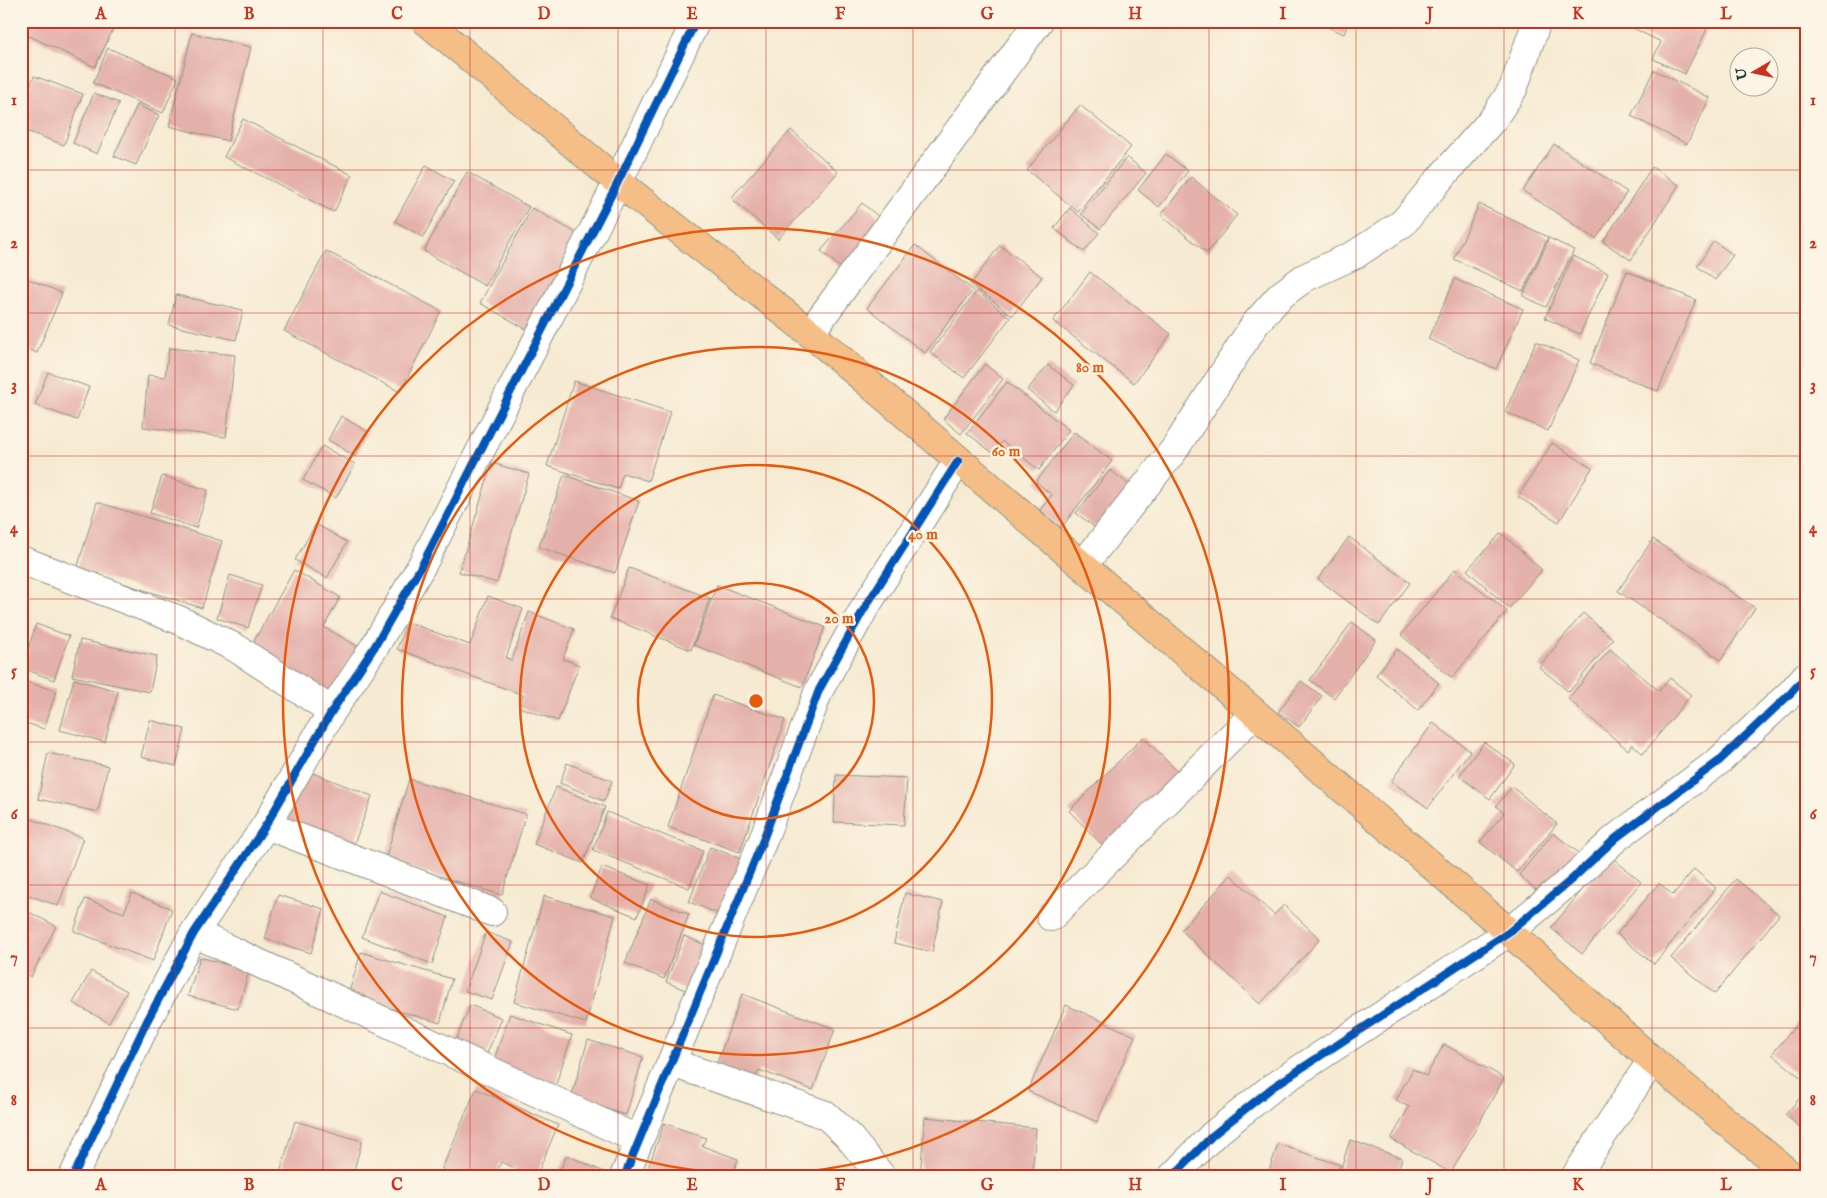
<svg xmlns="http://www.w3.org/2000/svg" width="1827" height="1198" font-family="'IM FELL English',serif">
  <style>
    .building { fill: #e4b0aa }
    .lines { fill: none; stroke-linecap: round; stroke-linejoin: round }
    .street-casing { stroke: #8a9483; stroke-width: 30 }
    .highway-casing { stroke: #8a9483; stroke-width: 30 }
    .street { stroke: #fff; stroke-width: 28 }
    .highway { stroke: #f6be87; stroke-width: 28 }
    .cycleway-casing { stroke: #fcf5e5; stroke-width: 11 }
    .cycleway { stroke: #0057b8; stroke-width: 8 }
    .grid { fill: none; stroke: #c8321e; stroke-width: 1; stroke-opacity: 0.55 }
    .ring { fill: none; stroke: #e8590c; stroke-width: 2.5 }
    .centre { fill: #e8590c; stroke: #fcf5e5; stroke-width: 2.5 }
    .ring-label { font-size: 15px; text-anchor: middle; font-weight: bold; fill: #e8590c; stroke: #fcf5e5; stroke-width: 5; stroke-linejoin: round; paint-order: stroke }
    .neatline { fill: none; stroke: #c8321e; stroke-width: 2 }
    .grid-label { font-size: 16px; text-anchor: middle; font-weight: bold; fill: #c8321e }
  </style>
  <rect width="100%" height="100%" fill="#fcf5e5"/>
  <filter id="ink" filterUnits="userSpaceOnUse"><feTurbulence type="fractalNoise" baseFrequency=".02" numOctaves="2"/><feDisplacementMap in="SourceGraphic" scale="10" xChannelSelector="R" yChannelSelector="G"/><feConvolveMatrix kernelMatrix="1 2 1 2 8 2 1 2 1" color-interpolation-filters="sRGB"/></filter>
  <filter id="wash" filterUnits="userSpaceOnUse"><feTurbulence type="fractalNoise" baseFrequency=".0096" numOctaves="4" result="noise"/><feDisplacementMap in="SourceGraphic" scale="20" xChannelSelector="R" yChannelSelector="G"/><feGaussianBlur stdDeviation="1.12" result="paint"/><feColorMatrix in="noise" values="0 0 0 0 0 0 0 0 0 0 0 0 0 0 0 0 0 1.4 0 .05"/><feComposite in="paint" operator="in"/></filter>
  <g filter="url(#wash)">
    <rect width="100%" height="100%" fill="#f6ead2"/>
    <g id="blocks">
      <path class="building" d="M 21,21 L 117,21 L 95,67 L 21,32 Z
        M 1314,21 L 1349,21 L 1344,34 Z
        M 1627,21 L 1711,21 L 1685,74 L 1653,59 L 1661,42 L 1625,24 Z
        M 1756,21 L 1771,21 L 1768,27 Z
        M 192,33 L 251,47 L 228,141 L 169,126 Z
        M 108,48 L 178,78 L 163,113 L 93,83 Z
        M 1654,70 L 1710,98 L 1687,144 L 1631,116 Z
        M 34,76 L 83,94 L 64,145 L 21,129 L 21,92 L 27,94 Z
        M 94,93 L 119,103 L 97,154 L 73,143 Z
        M 137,105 L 159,115 L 136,165 L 114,156 Z
        M 1080,105 L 1131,147 L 1078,212 L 1027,170 Z
        M 243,119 L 352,175 L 334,212 L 224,157 Z
        M 791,130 L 838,172 L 778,239 L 731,198 Z
        M 1554,144 L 1627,192 L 1596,239 L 1523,191 Z
        M 1166,154 L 1188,171 L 1159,207 L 1138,190 Z
        M 1127,157 L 1146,173 L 1100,229 L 1081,214 Z
        M 426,165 L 454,181 L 423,237 L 395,221 Z
        M 1652,167 L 1679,185 L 1631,260 L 1603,242 Z
        M 467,172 L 529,207 L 485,286 L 424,251 Z
        M 1191,177 L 1237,215 L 1207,253 L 1161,215 Z
        M 862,203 L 885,222 L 844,271 L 821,251 Z
        M 1479,204 L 1548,237 L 1523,291 L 1454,259 Z
        M 532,208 L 585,238 L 533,333 L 480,303 Z
        M 1070,208 L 1099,233 L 1084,252 L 1054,228 Z
        M 1549,238 L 1574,250 L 1546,307 L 1523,296 Z
        M 1714,241 L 1733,255 L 1715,280 L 1697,266 Z
        M 915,245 L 973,290 L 925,353 L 867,308 Z
        M 1000,245 L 1042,277 L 1012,316 L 971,284 Z
        M 326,251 L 441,311 L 400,392 L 284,331 Z
        M 1573,256 L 1608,273 L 1580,334 L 1545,318 Z
        M 1627,271 L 1696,300 L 1658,391 L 1590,363 Z
        M 1090,272 L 1171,334 L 1134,383 L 1053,321 Z
        M 21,276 L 62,293 L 37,353 L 21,346 Z
        M 1455,279 L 1523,309 L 1496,369 L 1428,339 Z
        M 977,291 L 1010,318 L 964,378 L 930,352 Z
        M 176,295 L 243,310 L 236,340 L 169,325 Z
        M 1536,341 L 1579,360 L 1548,431 L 1505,412 Z
        M 169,348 L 235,355 L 226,437 L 143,427 L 148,375 L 165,377 Z
        M 985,364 L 1003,379 L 961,434 L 943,419 Z
        M 1048,365 L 1074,385 L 1054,411 L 1027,390 Z
        M 48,372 L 89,387 L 77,420 L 35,405 Z
        M 574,381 L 670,412 L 648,481 L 623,473 L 618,489 L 547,466 Z
        M 1007,382 L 1069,430 L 1039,470 L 1002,441 L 993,453 L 967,433 Z
        M 341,416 L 368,432 L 355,456 L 328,440 Z
        M 1074,432 L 1112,461 L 1061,528 L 1040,510 L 1052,495 L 1036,482 Z
        M 1552,443 L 1592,468 L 1559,522 L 1518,497 Z
        M 322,446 L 355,464 L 336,498 L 303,480 Z
        M 492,463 L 529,474 L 497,583 L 459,572 Z
        M 1110,470 L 1135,489 L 1101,532 L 1076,513 Z
        M 564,475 L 639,501 L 615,573 L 539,547 Z
        M 162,476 L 208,490 L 196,528 L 150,513 Z
        M 97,502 L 222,541 L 202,608 L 77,569 Z
        M 316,524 L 347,542 L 327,578 L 295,560 Z
        M 1501,533 L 1542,570 L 1509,608 L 1467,570 Z
        M 1349,537 L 1410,583 L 1379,625 L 1318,579 Z
        M 1653,539 L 1755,608 L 1721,660 L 1618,591 Z
        M 629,568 L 710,598 L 691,650 L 610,618 Z
        M 1455,569 L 1507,611 L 1452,678 L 1401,635 Z
        M 294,570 L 340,597 L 324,627 L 357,646 L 330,694 L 250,648 Z
        M 230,575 L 262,585 L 248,628 L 217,618 Z
        M 717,585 L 825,627 L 802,687 L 694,645 Z
        M 488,596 L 523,609 L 506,658 L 512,660 L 529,612 L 574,629 L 563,659 L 579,665 L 558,721 L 519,707 L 523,695 L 397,649 L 407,622 L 470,645 Z
        M 1583,613 L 1613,639 L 1569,692 L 1539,667 Z
        M 1352,622 L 1376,640 L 1334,698 L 1310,680 Z
        M 36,624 L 69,636 L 54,680 L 22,668 Z
        M 80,640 L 157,656 L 150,692 L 72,676 Z
        M 1397,649 L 1439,683 L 1418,710 L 1376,675 Z
        M 1610,649 L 1659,691 L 1670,678 L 1691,695 L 1643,754 L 1632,744 L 1628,750 L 1568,699 Z
        M 74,679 L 118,691 L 105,742 L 60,730 Z
        M 21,680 L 56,691 L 44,729 L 26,723 L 22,736 Z
        M 1301,681 L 1322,696 L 1299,727 L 1278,712 Z
        M 713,695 L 785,720 L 740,852 L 668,827 Z
        M 150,720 L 185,729 L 176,766 L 141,757 Z
        M 1433,723 L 1470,751 L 1428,808 L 1391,781 Z
        M 1143,737 L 1185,779 L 1110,853 L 1069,811 Z
        M 1484,742 L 1515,764 L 1490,799 L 1459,776 Z
        M 48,753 L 108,766 L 98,812 L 38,799 Z
        M 567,763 L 612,781 L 604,801 L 560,783 Z
        M 21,769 L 28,771 L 22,793 L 21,793 Z
        M 305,770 L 372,796 L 351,852 L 283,826 Z
        M 836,775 L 907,778 L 904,825 L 834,822 Z
        M 409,779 L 526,814 L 502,895 L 385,860 Z
        M 556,787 L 605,807 L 583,863 L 534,844 Z
        M 1512,787 L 1557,824 L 1517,872 L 1480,842 L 1504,813 L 1496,806 Z
        M 607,812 L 703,851 L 689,888 L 593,850 Z
        M 21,815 L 83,838 L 58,906 L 21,892 Z
        M 1553,833 L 1579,853 L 1544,897 L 1519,875 Z
        M 710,847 L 744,860 L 722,915 L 689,902 Z
        M 1610,856 L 1641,882 L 1582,954 L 1551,928 Z
        M 602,867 L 650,885 L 637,917 L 590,898 Z
        M 1694,869 L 1716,888 L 1654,964 L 1617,934 L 1659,883 L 1673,895 Z
        M 1231,875 L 1274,915 L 1284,905 L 1320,939 L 1260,1004 L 1181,930 Z
        M 1736,879 L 1779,915 L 1715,994 L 1671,958 Z
        M 379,891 L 448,917 L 432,964 L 362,937 Z
        M 132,893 L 172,909 L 153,961 L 74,931 L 85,899 L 124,913 Z
        M 905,893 L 943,902 L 932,952 L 894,943 Z
        M 278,895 L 324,909 L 311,953 L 265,939 Z
        M 544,896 L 615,916 L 586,1023 L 514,1002 Z
        M 651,899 L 689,914 L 664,979 L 625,963 Z
        M 21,908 L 56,926 L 31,977 L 21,972 Z
        M 486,932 L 513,942 L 492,1000 L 465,991 Z
        M 684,936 L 713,948 L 695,994 L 666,982 Z
        M 361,952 L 452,979 L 440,1023 L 348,996 Z
        M 200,957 L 249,971 L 238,1009 L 188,996 Z
        M 91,971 L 127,991 L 109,1023 L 73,1003 Z
        M 742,994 L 835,1029 L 813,1090 L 759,1070 L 754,1082 L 715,1068 Z
        M 470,1005 L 502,1018 L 486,1056 L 455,1043 Z
        M 1066,1005 L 1135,1036 L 1097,1122 L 1028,1091 Z
        M 1806,1013 L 1806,1082 L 1772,1054 Z
        M 510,1014 L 572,1035 L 555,1087 L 492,1065 Z
        M 588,1040 L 643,1057 L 626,1115 L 571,1098 Z
        M 1444,1044 L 1504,1078 L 1451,1173 L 1391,1139 L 1409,1107 L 1396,1100 L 1413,1069 L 1426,1076 Z
        M 476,1089 L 558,1125 L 536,1177 L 501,1162 L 494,1177 L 461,1177 L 442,1169 Z
        M 1806,1091 L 1806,1132 L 1785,1115 Z
        M 925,1117 L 1036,1128 L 1032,1177 L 920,1177 Z
        M 295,1121 L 362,1141 L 352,1177 L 279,1177 Z
        M 664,1123 L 706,1138 L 702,1146 L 738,1159 L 732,1177 L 645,1177 Z
        M 1350,1140 L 1402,1158 L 1396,1177 L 1338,1177 Z
        M 1278,1144 L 1340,1165 L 1336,1177 L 1267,1177 Z
        M 567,1155 L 615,1177 L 557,1177 Z"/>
    </g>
  </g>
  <g filter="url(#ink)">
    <use href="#blocks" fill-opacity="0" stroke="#8a9483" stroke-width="1"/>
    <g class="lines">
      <defs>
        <path id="street" d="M 810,333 L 1039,21
          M 21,560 L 179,620 L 236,648 L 332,711
          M 1083,565 L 1174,450 L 1255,324 L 1280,296 L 1304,278 L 1356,254 L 1403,223 L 1438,181 L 1493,119 L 1513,89 L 1537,21
          M 266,825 L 492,912
          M 1051,917 L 1255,713
          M 194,933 L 639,1140
          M 672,1063 L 826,1115 L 849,1137 L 882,1177
          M 73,1177 L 147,1021 L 194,933 L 266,825 L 332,711 L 375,646 L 423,563 L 618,182 L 696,21
          M 624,1177 L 763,840 L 819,690 L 864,609 L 958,461
          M 1172,1177 L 1213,1135 L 1273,1087 L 1509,932 L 1571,880 L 1616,838 L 1719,761 L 1790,694 L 1806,676
          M 1575,1177 L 1652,1060"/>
        <path id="highway" d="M 426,21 L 618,182 L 810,333 L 1255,713 L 1509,932 L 1652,1060 L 1793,1177"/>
      </defs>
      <use href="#street" class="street-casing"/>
      <use href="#highway" class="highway-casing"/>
      <use href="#street" class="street"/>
      <use href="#highway" class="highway"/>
      <defs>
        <path id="cycleway" d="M 73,1177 L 147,1021 L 194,933 L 266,825 L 332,711 L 375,646 L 423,563 L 618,182 L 696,21
          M 624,1177 L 763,840 L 819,690 L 864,609 L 958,461
          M 1172,1177 L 1213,1135 L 1273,1087 L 1509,932 L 1571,880 L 1616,838 L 1719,761 L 1790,694 L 1806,676"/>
      </defs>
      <use href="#cycleway" class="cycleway-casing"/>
      <use href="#cycleway" class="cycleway"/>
    </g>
  </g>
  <path class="grid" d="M 175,21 L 175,1177M 323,21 L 323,1177M 470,21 L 470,1177M 618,21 L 618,1177M 766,21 L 766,1177M 913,21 L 913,1177M 1061,21 L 1061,1177M 1209,21 L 1209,1177M 1356,21 L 1356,1177M 1504,21 L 1504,1177M 1652,21 L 1652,1177M 21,170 L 1806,170M 21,313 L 1806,313M 21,456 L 1806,456M 21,599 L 1806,599M 21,742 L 1806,742M 21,885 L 1806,885M 21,1028 L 1806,1028"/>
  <g class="ring">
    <circle cx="756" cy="701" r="118"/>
    <circle cx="756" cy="701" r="236"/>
    <circle cx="756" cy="701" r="354"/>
    <circle cx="756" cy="701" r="473"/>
  </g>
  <circle cx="756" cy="701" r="8" class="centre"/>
  <g class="ring-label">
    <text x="1090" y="372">80 m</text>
    <text x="1006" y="456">60 m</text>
    <text x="923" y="539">40 m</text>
    <text x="839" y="623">20 m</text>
  </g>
  <rect width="1827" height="1198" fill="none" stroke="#fcf5e5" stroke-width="55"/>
  <g transform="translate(1754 72) rotate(261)"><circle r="24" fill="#fcf5e5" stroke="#a4ab9e"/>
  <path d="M0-4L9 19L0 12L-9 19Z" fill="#c8321e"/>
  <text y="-8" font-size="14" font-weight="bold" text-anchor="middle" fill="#1f3d34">U</text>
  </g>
  <rect x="28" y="28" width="1772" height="1142" class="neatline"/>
  <g class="grid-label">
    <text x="101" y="19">A</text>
    <text x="249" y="19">B</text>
    <text x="397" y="19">C</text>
    <text x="544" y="19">D</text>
    <text x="692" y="19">E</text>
    <text x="840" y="19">F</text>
    <text x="987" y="19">G</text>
    <text x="1135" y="19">H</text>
    <text x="1283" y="19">I</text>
    <text x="1430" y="19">J</text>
    <text x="1578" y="19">K</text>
    <text x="1726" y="19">L</text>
    <text x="14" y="105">1</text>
    <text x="1813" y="105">1</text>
    <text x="14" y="248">2</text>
    <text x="1813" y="248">2</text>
    <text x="14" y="390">3</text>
    <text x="1813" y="390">3</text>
    <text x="14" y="533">4</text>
    <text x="1813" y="533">4</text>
    <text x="14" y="676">5</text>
    <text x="1813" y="676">5</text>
    <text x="14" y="819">6</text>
    <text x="1813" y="819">6</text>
    <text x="14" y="962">7</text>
    <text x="1813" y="962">7</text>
    <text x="14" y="1105">8</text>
    <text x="1813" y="1105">8</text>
    <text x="101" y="1190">A</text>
    <text x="249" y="1190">B</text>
    <text x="397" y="1190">C</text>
    <text x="544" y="1190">D</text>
    <text x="692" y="1190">E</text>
    <text x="840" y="1190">F</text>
    <text x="987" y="1190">G</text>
    <text x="1135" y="1190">H</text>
    <text x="1283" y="1190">I</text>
    <text x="1430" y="1190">J</text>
    <text x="1578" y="1190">K</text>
    <text x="1726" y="1190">L</text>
  </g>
</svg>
